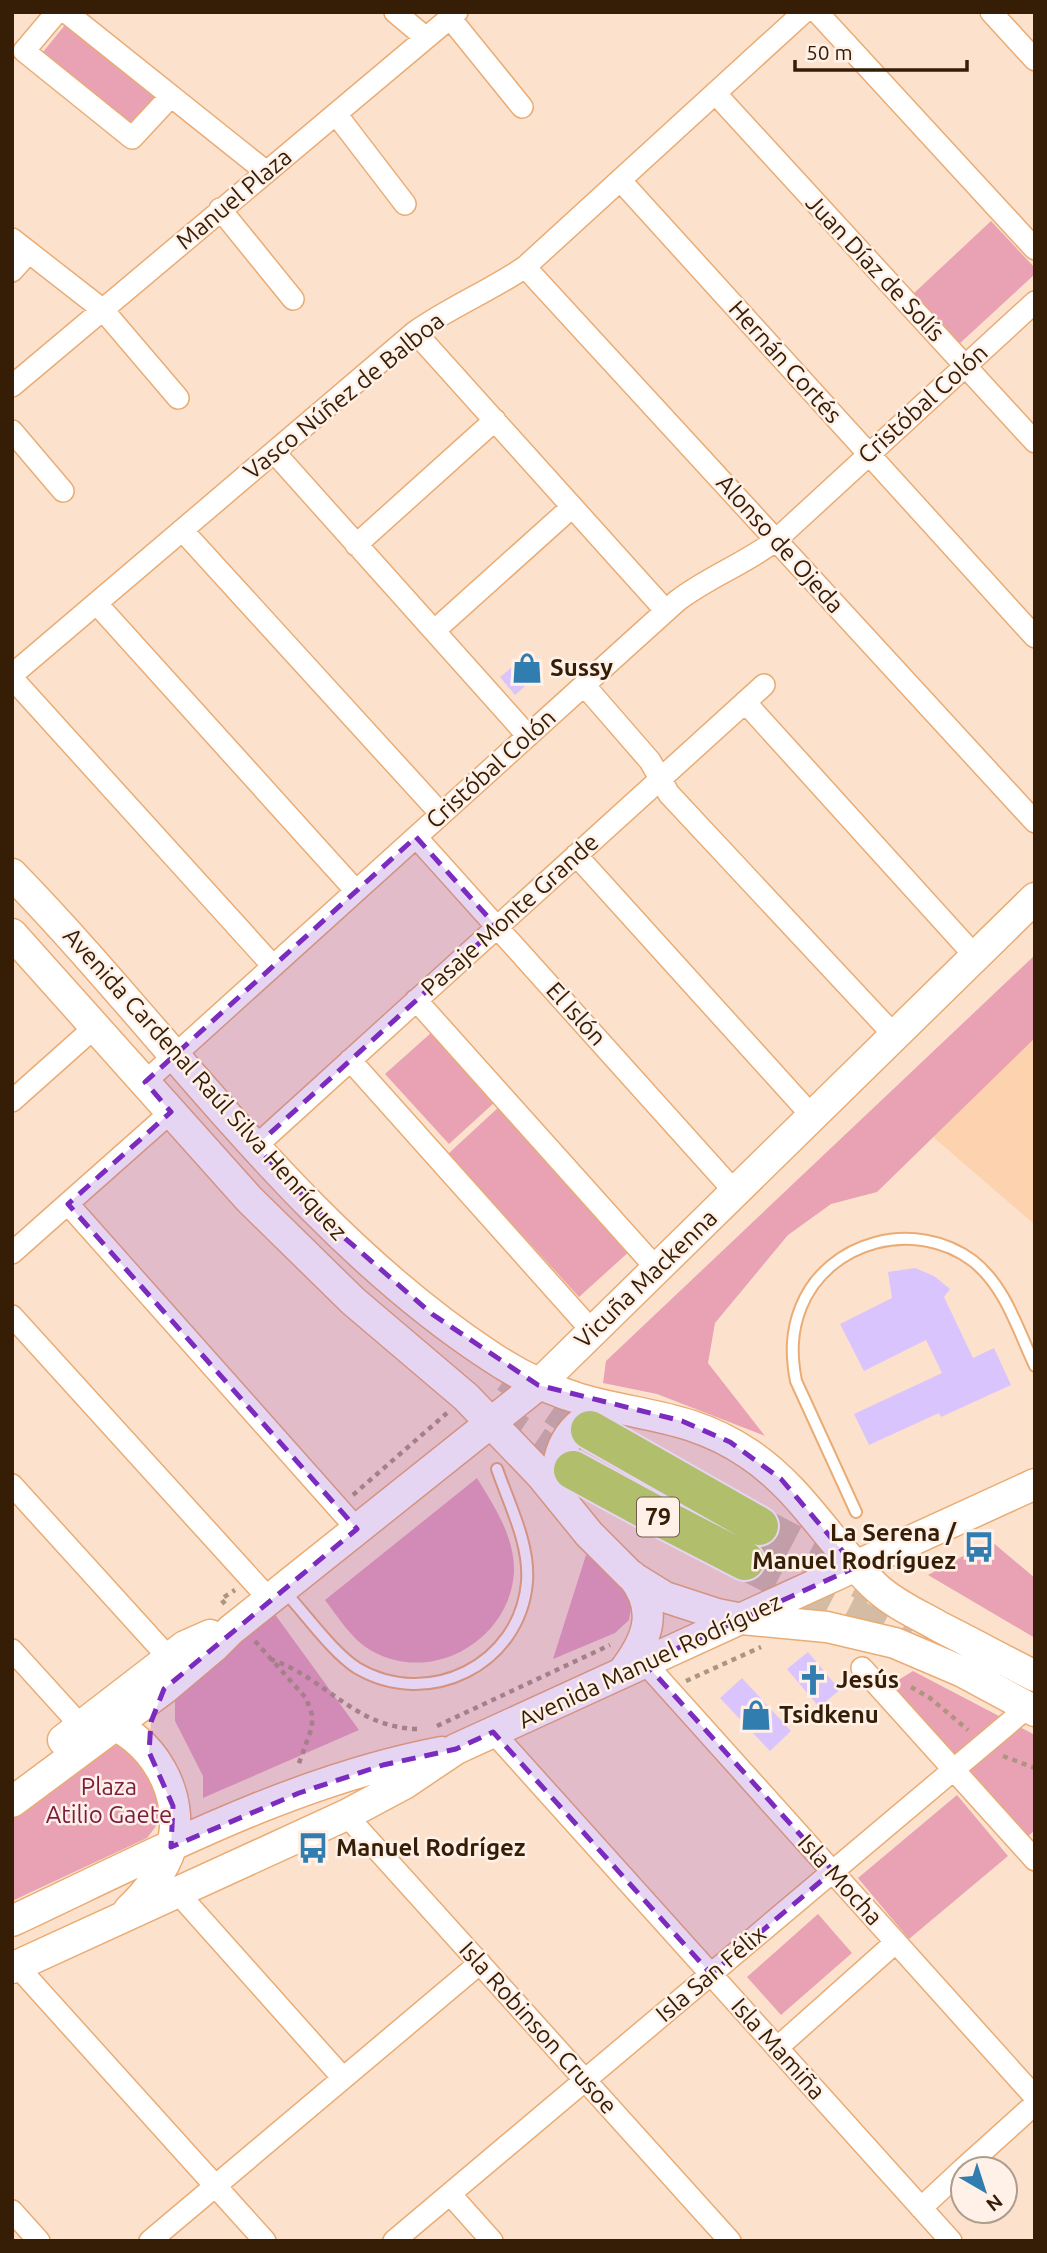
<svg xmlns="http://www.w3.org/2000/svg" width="1047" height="2253" font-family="Ubuntu,sans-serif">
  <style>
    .built { fill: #fdd3af }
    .green { fill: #e8a2b4 }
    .building { fill: #dac4fd }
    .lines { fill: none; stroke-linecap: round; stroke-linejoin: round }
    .highway-tunnel { stroke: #d4bba4; stroke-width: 38; stroke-dasharray: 38 19; stroke-linecap: butt }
    .lane-casing { stroke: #eaac74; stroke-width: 14 }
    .street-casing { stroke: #eaac74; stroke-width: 24 }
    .secondary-casing { stroke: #eaac74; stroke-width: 33 }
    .highway-casing { stroke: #fff; stroke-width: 42 }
    .path { stroke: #ae957f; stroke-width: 4.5; stroke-dasharray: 5 5; stroke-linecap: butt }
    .lane { stroke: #fff; stroke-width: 10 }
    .street { stroke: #fff; stroke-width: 21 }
    .secondary { stroke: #fff; stroke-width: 30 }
    .highway { stroke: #bfe357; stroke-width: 38 }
    .marked { fill: #7b2cbf; fill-opacity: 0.2; stroke: #7b2cbf; stroke-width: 5; stroke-dasharray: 14 9; stroke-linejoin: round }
    .labels { text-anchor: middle; stroke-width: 5; stroke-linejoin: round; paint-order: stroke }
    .shield { fill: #fff1e7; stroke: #725d4a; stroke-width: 2 }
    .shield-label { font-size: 23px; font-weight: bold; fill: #351d06 }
    .street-label { font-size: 24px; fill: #351d06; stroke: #fff1e7 }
    .poi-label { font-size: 24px; font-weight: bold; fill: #351d06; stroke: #fff1e7; text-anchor: start }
    .park-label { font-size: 24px; fill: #7b1b40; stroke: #fff1e7 }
  </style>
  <rect width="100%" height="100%" fill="#fce2cc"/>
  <path class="built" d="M 1035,1038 L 1035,1225 L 933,1137 Z"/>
  <path class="green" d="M 69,20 L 159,95 L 133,126 L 43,52 Z
    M 991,221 L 1035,268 L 1035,274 L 958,345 L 912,295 Z
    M 1035,955 L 1035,1038 L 877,1192 L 831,1204 L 788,1235 L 715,1323 L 708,1363 L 765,1436 L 657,1394 L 603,1383 L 606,1361 Z
    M 432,1032 L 495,1102 L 449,1144 L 385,1074 Z
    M 501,1105 L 632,1249 L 579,1297 L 448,1154 Z
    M 477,1478 C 494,1506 515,1537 514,1572 C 510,1640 432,1685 372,1651 C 352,1640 339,1618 325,1600 Z
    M 991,1541 L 1035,1578 L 1035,1638 L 928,1575 Z
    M 586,1555 L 622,1583 L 632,1601 L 629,1620 L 615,1633 L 553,1659 Z
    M 274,1613 L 359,1730 L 203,1798 L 203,1776 L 175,1721 L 175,1698 Z
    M 913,1671 L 1035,1735 L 1035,1830 L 1026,1838 L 892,1684 Z
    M 110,1739 L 131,1751 L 152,1776 L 163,1817 L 147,1838 L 12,1901 L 12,1809 Z
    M 957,1795 L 1008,1856 L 909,1939 L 858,1878 Z
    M 818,1914 L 852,1953 L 781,2015 L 747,1977 Z"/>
  <path class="building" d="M 528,654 L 542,671 L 515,695 L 500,677 Z
    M 915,1268 L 934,1276 L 950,1289 L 944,1297 L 973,1358 L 994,1348 L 1011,1385 L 941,1417 L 939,1413 L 869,1445 L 854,1414 L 942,1373 L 926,1340 L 864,1371 L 840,1324 L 892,1298 L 888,1272 Z
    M 808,1652 L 840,1690 L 819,1707 L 787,1669 Z
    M 742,1678 L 791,1731 L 770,1751 L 720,1698 Z"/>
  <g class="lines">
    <path class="highway-tunnel" d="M 508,1374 L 590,1430
      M 487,1413 L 573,1470
      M 759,1526 L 875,1587
      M 745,1561 L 905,1644"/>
    <defs>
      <path id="lane" d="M 856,1512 L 796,1381 C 791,1355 791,1332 801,1307 C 828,1240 916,1218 973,1261 C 1005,1286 1018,1330 1035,1366
        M 284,1591 C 305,1613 332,1652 357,1668 C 428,1710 520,1665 527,1582 C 530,1544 509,1504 497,1469"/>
      <path id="street" d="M 57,12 L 24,51 L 132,138 L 171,96
        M 66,12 L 265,171
        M 395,12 L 426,38
        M 817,12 L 1035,249
        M 991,12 L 1035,60
        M 450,18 L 522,107
        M 715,93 L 1035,442
        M 336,114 L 405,204
        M 620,180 L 1035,637
        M 220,209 L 293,299
        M 12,239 L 103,310 L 178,398
        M 525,267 L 1035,822
        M 12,271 L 29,252
        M 415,332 L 666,611
        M 12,386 L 457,12
        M 12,431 L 63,491
        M 274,452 L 528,736
        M 182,530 L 441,814
        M 356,545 L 495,420
        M 97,604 L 356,891
        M 434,631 L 572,507
        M 12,675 L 415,332 C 450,307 490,291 525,267 L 804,12
        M 12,678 L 273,966
        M 584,685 L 650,761 L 669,794 L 894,1035
        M 745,702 L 975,956
        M 416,837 L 735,1192
        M 576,855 L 812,1116
        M 416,1000 L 657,1269
        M 350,1060 L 593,1332
        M 145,1082 L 677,601 C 708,577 745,564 776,540 L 1035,302
        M 12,1101 L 95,1027
        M 256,1146 L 764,685
        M 68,1204 L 357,1529
        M 12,1253 L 171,1112
        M 12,1316 L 269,1599
        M 12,1485 L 169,1658
        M 12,1650 L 81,1726
        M 645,1663 L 1035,2097
        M 862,1668 L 1035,1860
        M 493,1732 L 951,2241
        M 346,1815 L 730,2241
        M 177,1892 L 343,2078
        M 17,1966 L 265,2241
        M 777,2048 L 896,1942
        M 963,2169 L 1035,2104
        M 450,2194 L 492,2241
        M 921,2208 L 963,2169
        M 12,2211 L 39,2241
        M 150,2241 L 480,1963
        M 394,2241 L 1028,1707"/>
      <path id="secondary" d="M 12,874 C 168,1034 301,1232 490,1356 C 518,1375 547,1389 580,1399 C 643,1417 691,1415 749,1454 C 802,1489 832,1547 878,1589 C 896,1605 919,1615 940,1627 C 972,1643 1003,1660 1035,1676
        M 12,934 L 249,1199 L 353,1301 L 466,1397 L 541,1475 L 589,1534 L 631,1576 L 665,1597 L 717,1614 L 742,1619 L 827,1627 L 895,1643 L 963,1672 L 1035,1711
        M 561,1498 C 551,1460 564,1427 602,1411
        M 622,1673 C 647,1641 660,1611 632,1576
        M 99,1720 C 151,1733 188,1796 171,1848 C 163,1871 147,1893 129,1910
        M 63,1740 L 185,1646 L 210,1635
        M 12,1802 L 164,1689 L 215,1646 L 231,1630 L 538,1385 L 1035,898
        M 12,1921 C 151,1856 290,1781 442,1752
        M 12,1968 L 346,1815 L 404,1784 L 456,1749 L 1035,1484"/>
      <path id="highway" d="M 590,1430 L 759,1526
        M 573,1470 L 654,1514 L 745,1561"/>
    </defs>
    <use href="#lane" class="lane-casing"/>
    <use href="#street" class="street-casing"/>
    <use href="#secondary" class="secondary-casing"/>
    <use href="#highway" class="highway-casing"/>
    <path class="path" d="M 353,1495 L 447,1413
      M 225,1604 L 221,1599 L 235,1590
      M 255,1641 L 306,1698 L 312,1715 L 312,1727 L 298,1766
      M 270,1659 C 325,1677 354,1728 418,1729
      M 686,1681 L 761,1647
      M 911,1687 L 930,1698 L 968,1730
      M 437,1726 L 610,1645
      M 1003,1756 L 1035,1768"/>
    <use href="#lane" class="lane"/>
    <use href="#street" class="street"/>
    <use href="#secondary" class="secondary"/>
    <use href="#highway" class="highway"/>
  </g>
  <path class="marked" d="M 416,837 L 497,927 L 256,1146 L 339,1233 L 432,1314 L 538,1385 L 682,1421 L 730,1442 L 781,1479 L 856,1567 L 645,1663 L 833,1871 L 711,1974 L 493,1732 L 456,1749 L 383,1765 L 299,1793 L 171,1847 L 173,1806 L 149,1752 L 151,1722 L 164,1689 L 357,1529 L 68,1204 L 171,1112 L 145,1082 Z"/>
  <defs>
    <symbol id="shop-bare" viewBox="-9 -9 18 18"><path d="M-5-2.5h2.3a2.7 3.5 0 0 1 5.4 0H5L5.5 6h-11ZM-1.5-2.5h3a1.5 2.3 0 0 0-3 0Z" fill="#327db0" stroke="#fff1e7" stroke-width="2.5" paint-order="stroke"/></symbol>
    <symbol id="bus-bare" viewBox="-9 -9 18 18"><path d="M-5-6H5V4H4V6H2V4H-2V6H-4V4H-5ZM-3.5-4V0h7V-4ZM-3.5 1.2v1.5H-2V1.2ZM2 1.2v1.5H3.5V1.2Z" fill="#327db0" stroke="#fff1e7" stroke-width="2.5" paint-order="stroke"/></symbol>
    <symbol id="church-bare" viewBox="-9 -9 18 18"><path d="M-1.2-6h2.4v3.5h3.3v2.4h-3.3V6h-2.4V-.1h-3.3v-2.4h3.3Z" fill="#327db0" stroke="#fff1e7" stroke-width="2.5" paint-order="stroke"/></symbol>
  </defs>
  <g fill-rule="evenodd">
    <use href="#shop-bare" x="505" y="646" width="44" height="44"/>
    <use href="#bus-bare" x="957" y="1525" width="44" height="44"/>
    <use href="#church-bare" x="791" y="1658" width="44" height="44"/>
    <use href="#shop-bare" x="734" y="1693" width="44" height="44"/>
    <use href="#bus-bare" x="291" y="1826" width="44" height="44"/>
  </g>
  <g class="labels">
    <rect class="shield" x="637" y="1497.5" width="42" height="39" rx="5"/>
    <g class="shield-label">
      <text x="658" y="1525">79</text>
    </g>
    <g class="street-label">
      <text transform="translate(234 199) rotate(-40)" y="8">Manuel Plaza</text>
      <text transform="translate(875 268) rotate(47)" y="8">Juan Díaz de Solís</text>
      <text transform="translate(785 362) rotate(48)" y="8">Hernán Cortés</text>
      <text transform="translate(344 396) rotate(-39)" y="8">Vasco Núñez de Balboa</text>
      <text transform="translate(923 404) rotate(-42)" y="8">Cristóbal Colón</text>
      <text transform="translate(780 544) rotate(48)" y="8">Alonso de Ojeda</text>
      <text transform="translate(491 769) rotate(-42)" y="8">Cristóbal Colón</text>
      <text transform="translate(510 915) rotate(-42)" y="8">Pasaje Monte Grande</text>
      <text transform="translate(576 1014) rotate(48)" y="8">El Islón</text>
      <text transform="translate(205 1084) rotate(48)" y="8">Avenida Cardenal Raúl Silva Henríquez</text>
      <text transform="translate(646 1279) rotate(-44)" y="8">Vicuña Mackenna</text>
      <text transform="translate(650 1661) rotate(-25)" y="8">Avenida Manuel Rodríguez</text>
      <text transform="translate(840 1880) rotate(48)" y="8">Isla Mocha</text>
      <text transform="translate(711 1974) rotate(-40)" y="8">Isla San Félix</text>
      <text transform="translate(538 2028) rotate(48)" y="8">Isla Robinson Crusoe</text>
      <text transform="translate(778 2049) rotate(48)" y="8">Isla Mamiña</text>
    </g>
    <g class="poi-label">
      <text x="550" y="676">Sussy</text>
      <text x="956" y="1541" text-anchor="end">La Serena /<tspan x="956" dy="28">Manuel Rodríguez</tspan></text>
      <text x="836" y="1688">Jesús</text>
      <text x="779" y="1723">Tsidkenu</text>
      <text x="336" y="1856">Manuel Rodrígez</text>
    </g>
    <g class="park-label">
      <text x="109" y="1795">Plaza<tspan x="109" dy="28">Atilio Gaete</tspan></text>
    </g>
  </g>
  <rect width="1047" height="2253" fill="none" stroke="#351d06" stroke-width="28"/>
  <g transform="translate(984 2190) rotate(141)"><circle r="33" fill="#fff1e7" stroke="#ae9c8d" stroke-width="2"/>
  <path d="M0-5L12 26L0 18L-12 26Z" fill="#327db0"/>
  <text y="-10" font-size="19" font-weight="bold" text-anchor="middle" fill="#351d06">N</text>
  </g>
  <path d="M795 60v10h172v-10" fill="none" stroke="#351d06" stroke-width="3.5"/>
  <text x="806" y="60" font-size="21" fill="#351d06" stroke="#fff1e7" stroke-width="5" paint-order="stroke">50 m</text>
</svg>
